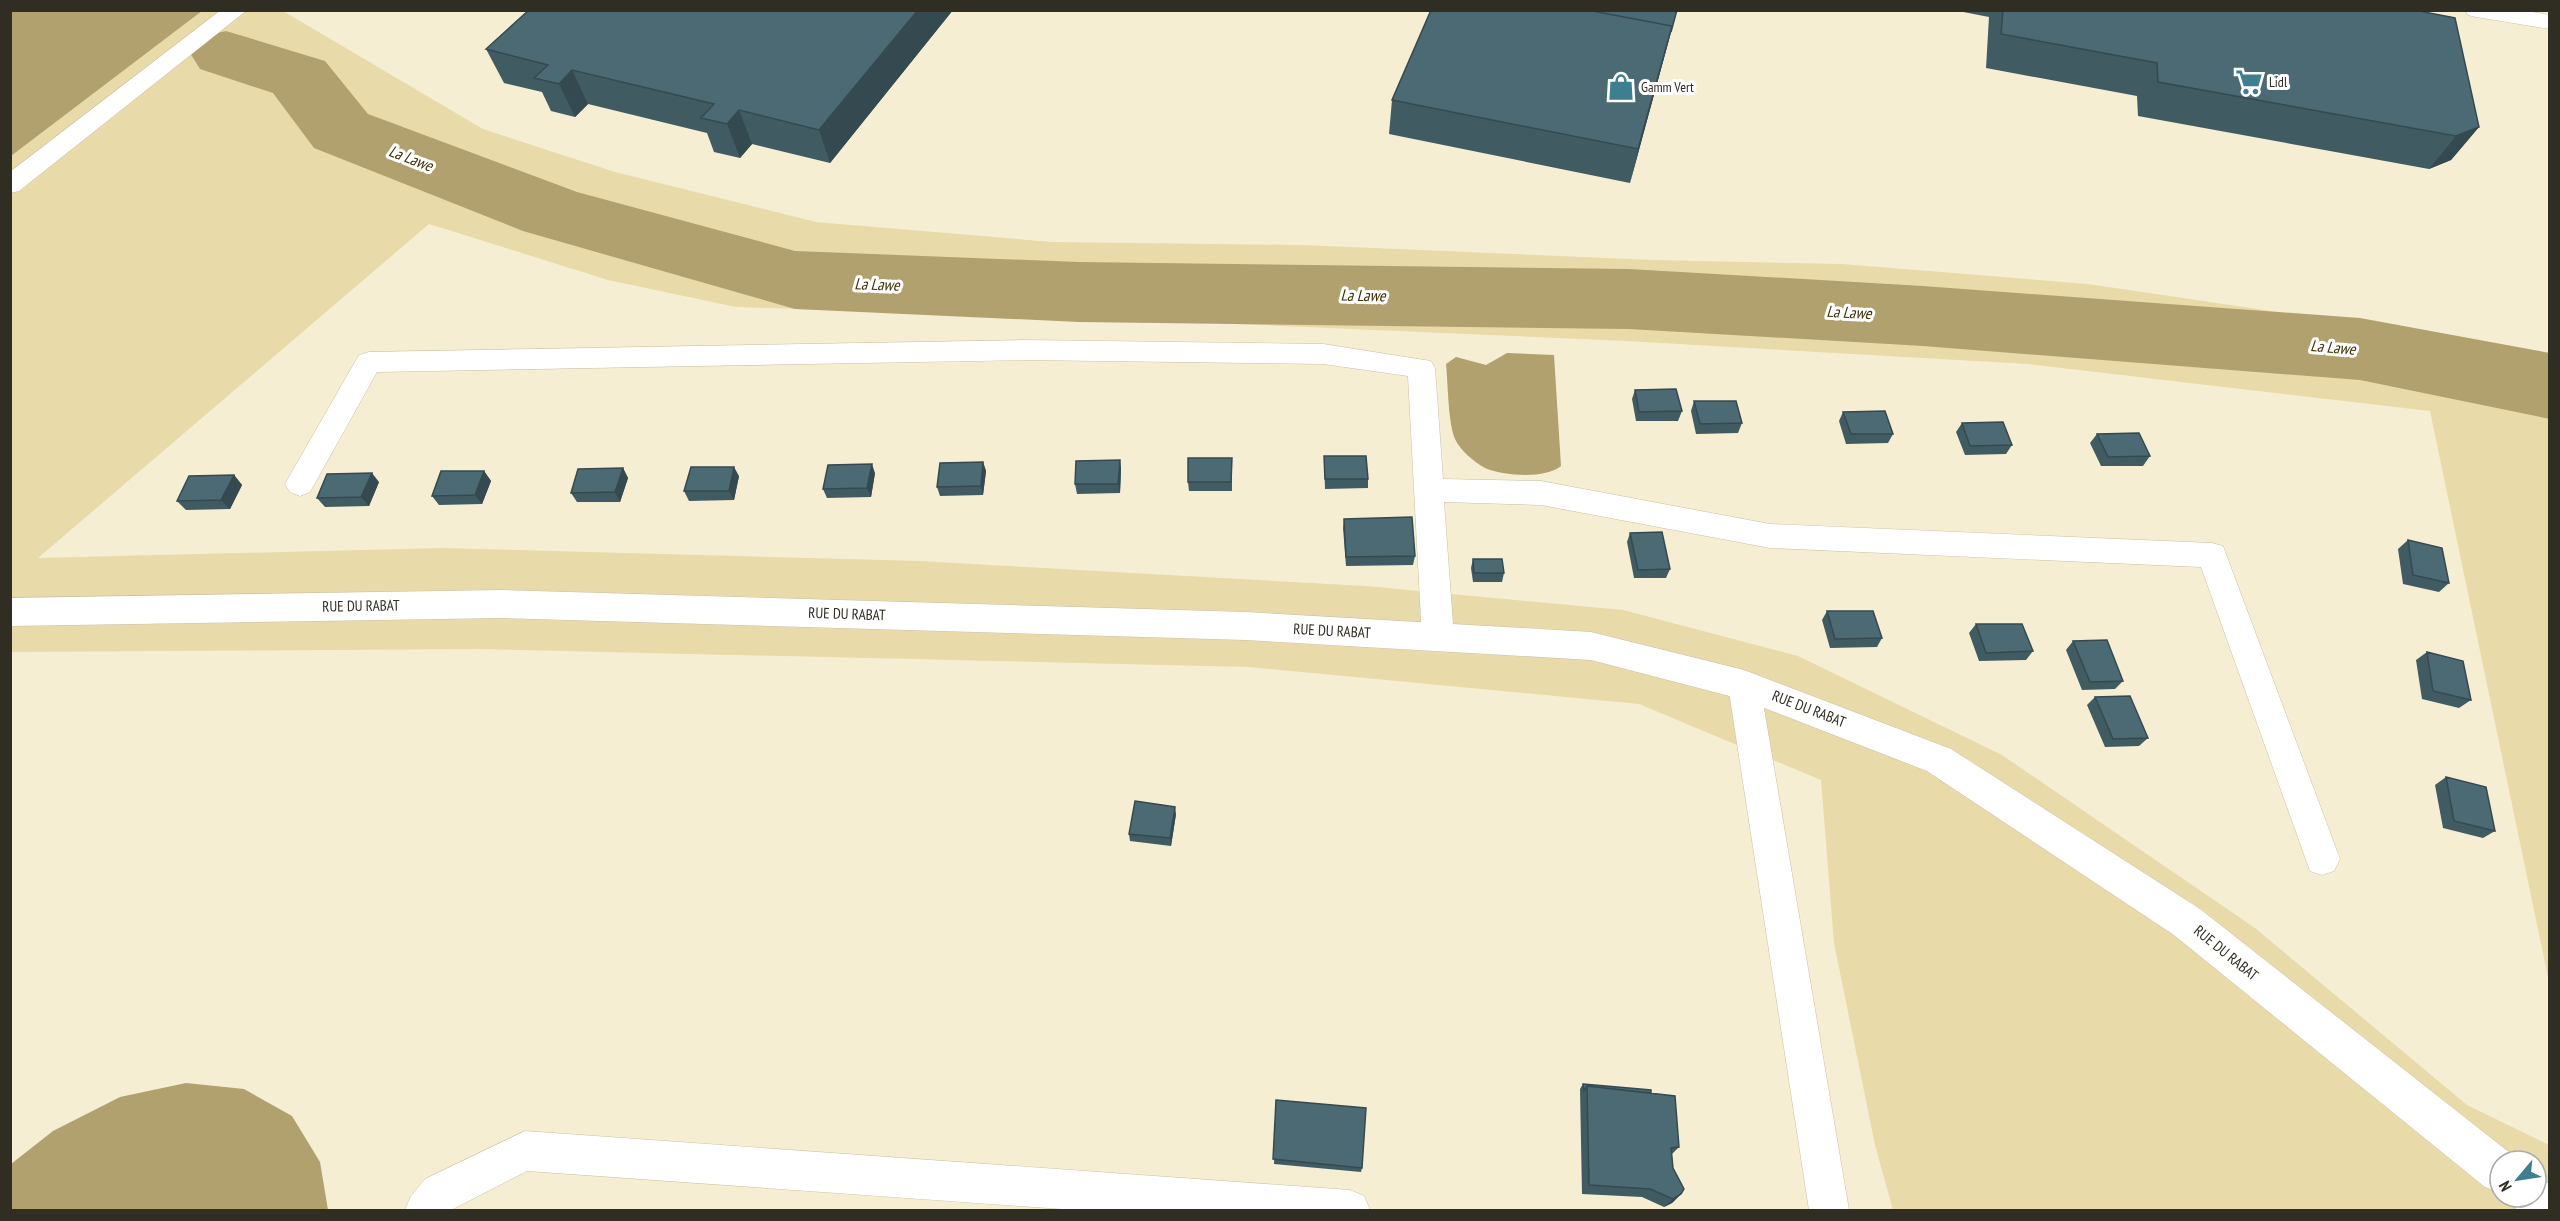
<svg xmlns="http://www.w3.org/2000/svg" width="2560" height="1221" font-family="'PT Sans Narrow',sans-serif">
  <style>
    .green { fill: #e9daaa; fill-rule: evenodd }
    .water { fill: #b1a16e }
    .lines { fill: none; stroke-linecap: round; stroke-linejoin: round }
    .river { fill: #b1a16e; fill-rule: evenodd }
    .service-casing { stroke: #c9c0a5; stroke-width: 1 }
    .minor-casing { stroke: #c9c0a5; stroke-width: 1 }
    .service { fill: #fff; fill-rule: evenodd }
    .minor { fill: #fff; fill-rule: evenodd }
    .wall { fill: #415b63 }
    .shaded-wall { fill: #354a50 }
    .building { fill: #4c6a73; stroke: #354a50; stroke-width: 1.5 }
    .labels { text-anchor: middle; stroke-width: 6; stroke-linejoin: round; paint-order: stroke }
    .far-poi-label { font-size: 14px; fill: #302d23; stroke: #fff; text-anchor: start }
    .street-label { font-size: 15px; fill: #302d23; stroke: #fff }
    .water-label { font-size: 16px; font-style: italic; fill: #3c3105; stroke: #fff }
  </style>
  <rect width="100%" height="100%" fill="#f6eed2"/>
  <path class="green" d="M 202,11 L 283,11 L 483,129 L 615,172 L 816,222 L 1052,242 L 1303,245 L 1654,260 L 1842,264 L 2088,284 L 2434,335 L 2549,357 L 2549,982 L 2430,411 L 2028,364 L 1626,341 L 1169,321 L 736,307 L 608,280 L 429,224 L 38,558 L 443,548 L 919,561 L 1366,586 L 1623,610 L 1798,656 L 2002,755 L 2255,928 L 2467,1105 L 2549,1145 L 2549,1210 L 1893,1210 L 1875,1145 L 1834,943 L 1821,780 L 1639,704 L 1248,667 L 479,649 L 11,652 L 11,156 ZM 2500,1161 L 2536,1161 L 2536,1197 L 2500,1197 Z"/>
  <path class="water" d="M 11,10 L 202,10 L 202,11 L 11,156 Z
    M 1507,353 L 1554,355 L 1561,466 C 1546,479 1503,476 1485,468 C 1474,462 1460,450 1455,439 C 1448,423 1448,383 1446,364 L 1456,357 L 1486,365 Z
    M 186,1083 L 244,1089 L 292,1116 L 320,1162 L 328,1210 L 11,1210 L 11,1164 L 53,1131 L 120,1097 Z"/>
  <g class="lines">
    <path class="river" d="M 226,31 L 325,61 L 368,114 L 577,192 L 795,251 L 1079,262 L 1629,269 L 1923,286 L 2360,318 L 2550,353 L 2550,419 L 2360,380 L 1923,346 L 1629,329 L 1079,322 L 795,309 L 523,231 L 314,148 L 273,93 L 200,69 L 190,53 L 200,37 Z"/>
    <defs>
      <path id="service" d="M 221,10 L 247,10 L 19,191 L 10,193 L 10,172 Z
        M 2465,10 L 2521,10 L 2550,15 L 2550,29 L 2476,17 L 2468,15 Z
        M 1025,340 L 1323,344 L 1431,361 L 1435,368 L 1443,479 L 1541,481 L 1770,524 L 2212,543 L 2223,546 L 2340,859 L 2334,871 L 2322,875 L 2310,871 L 2201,567 L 1770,548 L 1541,505 L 1444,502 L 1454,638 L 1449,647 L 1438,651 L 1427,647 L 1422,638 L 1408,376 L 1323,364 L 1025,360 L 377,372 L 310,492 L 300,496 L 290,492 L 285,484 L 359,355 L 369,352 Z
        M 1744,671 L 1756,675 L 1760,685 L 1849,1210 L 1809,1210 L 1728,685 L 1732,675 Z
        M 525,1131 L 1350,1190 L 1364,1196 L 1370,1210 L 1076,1210 L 527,1171 L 451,1210 L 405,1210 L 411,1196 L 425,1179 Z"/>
      <path id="minor" d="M 501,590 L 1246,612 L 1591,632 L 1744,670 L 1951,749 L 2200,909 L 2515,1157 L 2516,1161 L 2500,1161 L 2500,1193 L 2485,1187 L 2174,935 L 1927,771 L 1741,699 L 1591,660 L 1246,640 L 501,618 L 10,626 L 10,598 Z
        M 2536,1178 L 2550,1184 L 2550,1210 L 2516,1210 L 2511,1197 L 2536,1197 Z"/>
    </defs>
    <use href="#service" class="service-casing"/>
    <use href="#minor" class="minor-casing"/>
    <use href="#service" class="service"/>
    <use href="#minor" class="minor"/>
  </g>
  <path class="wall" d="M 953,10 L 830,163 L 752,144 L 740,158 L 714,152 L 707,133 L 588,104 L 575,117 L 551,111 L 542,92 L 504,83 L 486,49 Z
    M 1431,10 L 1677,10 L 1630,183 L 1389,134 L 1392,100 Z
    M 1953,10 L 2414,10 L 2479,127 L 2451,160 L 2429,169 L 2138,116 L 2137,96 L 1986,68 L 1989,17 Z
    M 1635,390 L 1682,411 L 1678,421 L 1636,421 L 1632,399 Z
    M 1694,401 L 1742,423 L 1738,433 L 1696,434 L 1691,411 Z
    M 1843,412 L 1893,434 L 1888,443 L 1846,444 L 1839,421 Z
    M 1962,423 L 2012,445 L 2006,454 L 1965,455 L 1956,432 Z
    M 2097,434 L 2150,456 L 2143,466 L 2101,466 L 2090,443 Z
    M 1324,456 L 1368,479 L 1368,488 L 1325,489 Z
    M 1232,458 L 1232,491 L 1189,491 L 1188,482 Z
    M 1120,460 L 1121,469 L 1120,493 L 1077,494 L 1075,484 Z
    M 983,462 L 986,471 L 983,495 L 940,496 L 937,487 Z
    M 623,468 L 628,478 L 620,502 L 577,502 L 571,493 Z
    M 484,471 L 491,481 L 482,504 L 439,505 L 432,496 Z
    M 875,473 L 871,497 L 827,498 L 823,489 Z
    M 234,475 L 242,485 L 230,509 L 186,510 L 177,501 Z
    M 739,476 L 734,500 L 689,501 L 684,491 Z
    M 379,482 L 369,506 L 325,507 L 317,498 Z
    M 1344,519 L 1415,556 L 1413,565 L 1346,566 L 1343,528 Z
    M 1630,533 L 1670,569 L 1666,578 L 1634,578 L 1627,542 Z
    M 2408,540 L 2449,583 L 2439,592 L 2403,584 L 2398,549 Z
    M 1473,559 L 1504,573 L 1502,582 L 1473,582 L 1471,568 Z
    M 1827,611 L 1882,638 L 1877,647 L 1830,648 L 1822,620 Z
    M 1976,624 L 2033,651 L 2026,660 L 1979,661 L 1969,633 Z
    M 2073,641 L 2123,681 L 2115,689 L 2082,690 L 2066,650 Z
    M 2427,652 L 2471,700 L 2459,708 L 2422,699 L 2416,660 Z
    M 2095,697 L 2148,738 L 2139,746 L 2105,747 L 2087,705 Z
    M 2446,777 L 2495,831 L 2483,838 L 2443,828 L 2435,785 Z
    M 1176,814 L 1171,846 L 1130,841 L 1129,834 Z
    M 1583,1084 L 1651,1093 L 1679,1147 L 1672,1154 L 1673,1168 L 1681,1194 L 1672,1203 L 1664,1207 L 1642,1197 L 1582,1194 L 1580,1089 Z
    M 1276,1100 L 1362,1168 L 1361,1172 L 1274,1164 Z"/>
  <path class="shaded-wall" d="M 918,10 L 953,10 L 830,163 L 819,130 Z
    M 1677,10 L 1630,183 L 1638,149 Z
    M 572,70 L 588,104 L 575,117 L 559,84 Z
    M 739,110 L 752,144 L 740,158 L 727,124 Z
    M 2479,127 L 2451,160 L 2429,169 L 2456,136 Z
    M 1120,460 L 1121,469 L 1120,493 L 1118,484 Z
    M 983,462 L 986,471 L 983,495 L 981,486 Z
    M 872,464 L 875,473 L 871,497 L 867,488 Z
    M 734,467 L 739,476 L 734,500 L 729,491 Z
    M 623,468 L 628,478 L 620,502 L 615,492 Z
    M 484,471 L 491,481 L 482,504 L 475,495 Z
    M 372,473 L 379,482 L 369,506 L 361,497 Z
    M 234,475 L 242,485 L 230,509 L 221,500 Z
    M 1175,807 L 1176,814 L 1171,846 L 1170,838 Z
    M 1681,1194 L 1672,1203 L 1664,1207 L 1673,1199 Z"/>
  <path class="building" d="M 529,10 L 918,10 L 819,130 L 739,110 L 727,124 L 701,118 L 714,104 L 572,70 L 559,84 L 534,78 L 548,65 L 486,49 Z
    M 1431,10 L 1587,10 L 1672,26 L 1638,149 L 1392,100 Z
    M 1587,10 L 1677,10 L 1671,32 L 1672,26 Z
    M 2003,10 L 2414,10 L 2455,18 L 2479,127 L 2456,136 L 2158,82 L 2157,63 L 2001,34 Z
    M 1676,389 L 1682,411 L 1639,412 L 1635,390 Z
    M 1694,401 L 1736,401 L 1742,423 L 1700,424 Z
    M 1885,411 L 1893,434 L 1851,434 L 1843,412 Z
    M 2003,422 L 2012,445 L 1970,446 L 1962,423 Z
    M 2139,433 L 2150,456 L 2108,457 L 2097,434 Z
    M 1324,456 L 1366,456 L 1368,479 L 1325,479 Z
    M 1188,458 L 1232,458 L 1231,482 L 1188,482 Z
    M 1120,460 L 1118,484 L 1075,484 L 1076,461 Z
    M 983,462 L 981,486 L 937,487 L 940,463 Z
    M 872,464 L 867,488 L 823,489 L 828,465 Z
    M 691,467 L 734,467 L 729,491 L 684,491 Z
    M 623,468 L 615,492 L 571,493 L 578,469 Z
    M 441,471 L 484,471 L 475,495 L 432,496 Z
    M 372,473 L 361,497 L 317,498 L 327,474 Z
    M 234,475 L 221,500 L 177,501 L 189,476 Z
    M 1412,517 L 1415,556 L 1346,557 L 1344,519 Z
    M 1662,532 L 1670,569 L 1638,570 L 1630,533 Z
    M 2408,540 L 2442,548 L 2449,583 L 2413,575 Z
    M 1473,559 L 1502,559 L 1504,573 L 1474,573 Z
    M 1827,611 L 1873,611 L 1882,638 L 1835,639 Z
    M 1976,624 L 2022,624 L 2033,651 L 1986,653 Z
    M 2107,640 L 2123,681 L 2090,682 L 2073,641 Z
    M 2427,652 L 2463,661 L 2471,700 L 2433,691 Z
    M 2130,696 L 2148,738 L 2113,739 L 2095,697 Z
    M 2446,777 L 2486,787 L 2495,831 L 2454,821 Z
    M 1135,801 L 1175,807 L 1170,838 L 1129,834 Z
    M 1583,1084 L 1651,1090 L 1651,1093 L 1587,1086 L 1584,1091 Z
    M 1587,1086 L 1675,1096 L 1679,1147 L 1671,1148 L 1673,1168 L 1684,1189 L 1681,1194 L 1673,1199 L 1650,1189 L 1589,1185 Z
    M 1276,1100 L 1366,1108 L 1362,1168 L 1273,1159 Z"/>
  <defs>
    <symbol id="supermarket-bare" viewBox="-9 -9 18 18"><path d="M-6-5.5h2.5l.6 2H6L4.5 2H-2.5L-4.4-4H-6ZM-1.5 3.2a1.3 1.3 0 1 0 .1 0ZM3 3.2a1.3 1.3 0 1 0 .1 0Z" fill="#3d7e90" stroke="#fff" stroke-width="2.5" paint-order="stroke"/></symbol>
    <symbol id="shop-bare" viewBox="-9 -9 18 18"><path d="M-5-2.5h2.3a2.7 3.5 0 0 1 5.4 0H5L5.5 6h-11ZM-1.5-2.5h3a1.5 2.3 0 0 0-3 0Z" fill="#3d7e90" stroke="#fff" stroke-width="2.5" paint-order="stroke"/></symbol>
  </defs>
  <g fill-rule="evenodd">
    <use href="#supermarket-bare" x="2230" y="63" width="38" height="38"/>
    <use href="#shop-bare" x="1602" y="68" width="38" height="38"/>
  </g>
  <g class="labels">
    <g class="far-poi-label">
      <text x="2269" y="87">Lidl</text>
      <text x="1641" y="92">Gamm Vert</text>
    </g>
    <g class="street-label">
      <text transform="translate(361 606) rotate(-1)" y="5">RUE DU RABAT</text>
      <text transform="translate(847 614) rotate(2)" y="5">RUE DU RABAT</text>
      <text transform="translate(1332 631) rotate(3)" y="5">RUE DU RABAT</text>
      <text transform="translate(1809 709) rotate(21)" y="5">RUE DU RABAT</text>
      <text transform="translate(2226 953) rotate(39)" y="5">RUE DU RABAT</text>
    </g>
    <g class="water-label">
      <text transform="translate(411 158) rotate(21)" y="6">La Lawe</text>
      <text transform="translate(877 284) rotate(2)" y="6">La Lawe</text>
      <text transform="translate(1363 295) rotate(1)" y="6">La Lawe</text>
      <text transform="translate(1849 312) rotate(3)" y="6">La Lawe</text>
      <text transform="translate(2333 347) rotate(5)" y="6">La Lawe</text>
    </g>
  </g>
  <rect width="2560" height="1221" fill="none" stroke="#302d23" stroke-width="24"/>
  <g transform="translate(2518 1179) rotate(241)"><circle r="28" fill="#ffffff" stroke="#acaba7" stroke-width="1.5"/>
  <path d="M0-4.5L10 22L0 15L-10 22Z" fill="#3d7e90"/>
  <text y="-9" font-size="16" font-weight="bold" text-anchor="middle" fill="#302d23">N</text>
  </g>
</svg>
